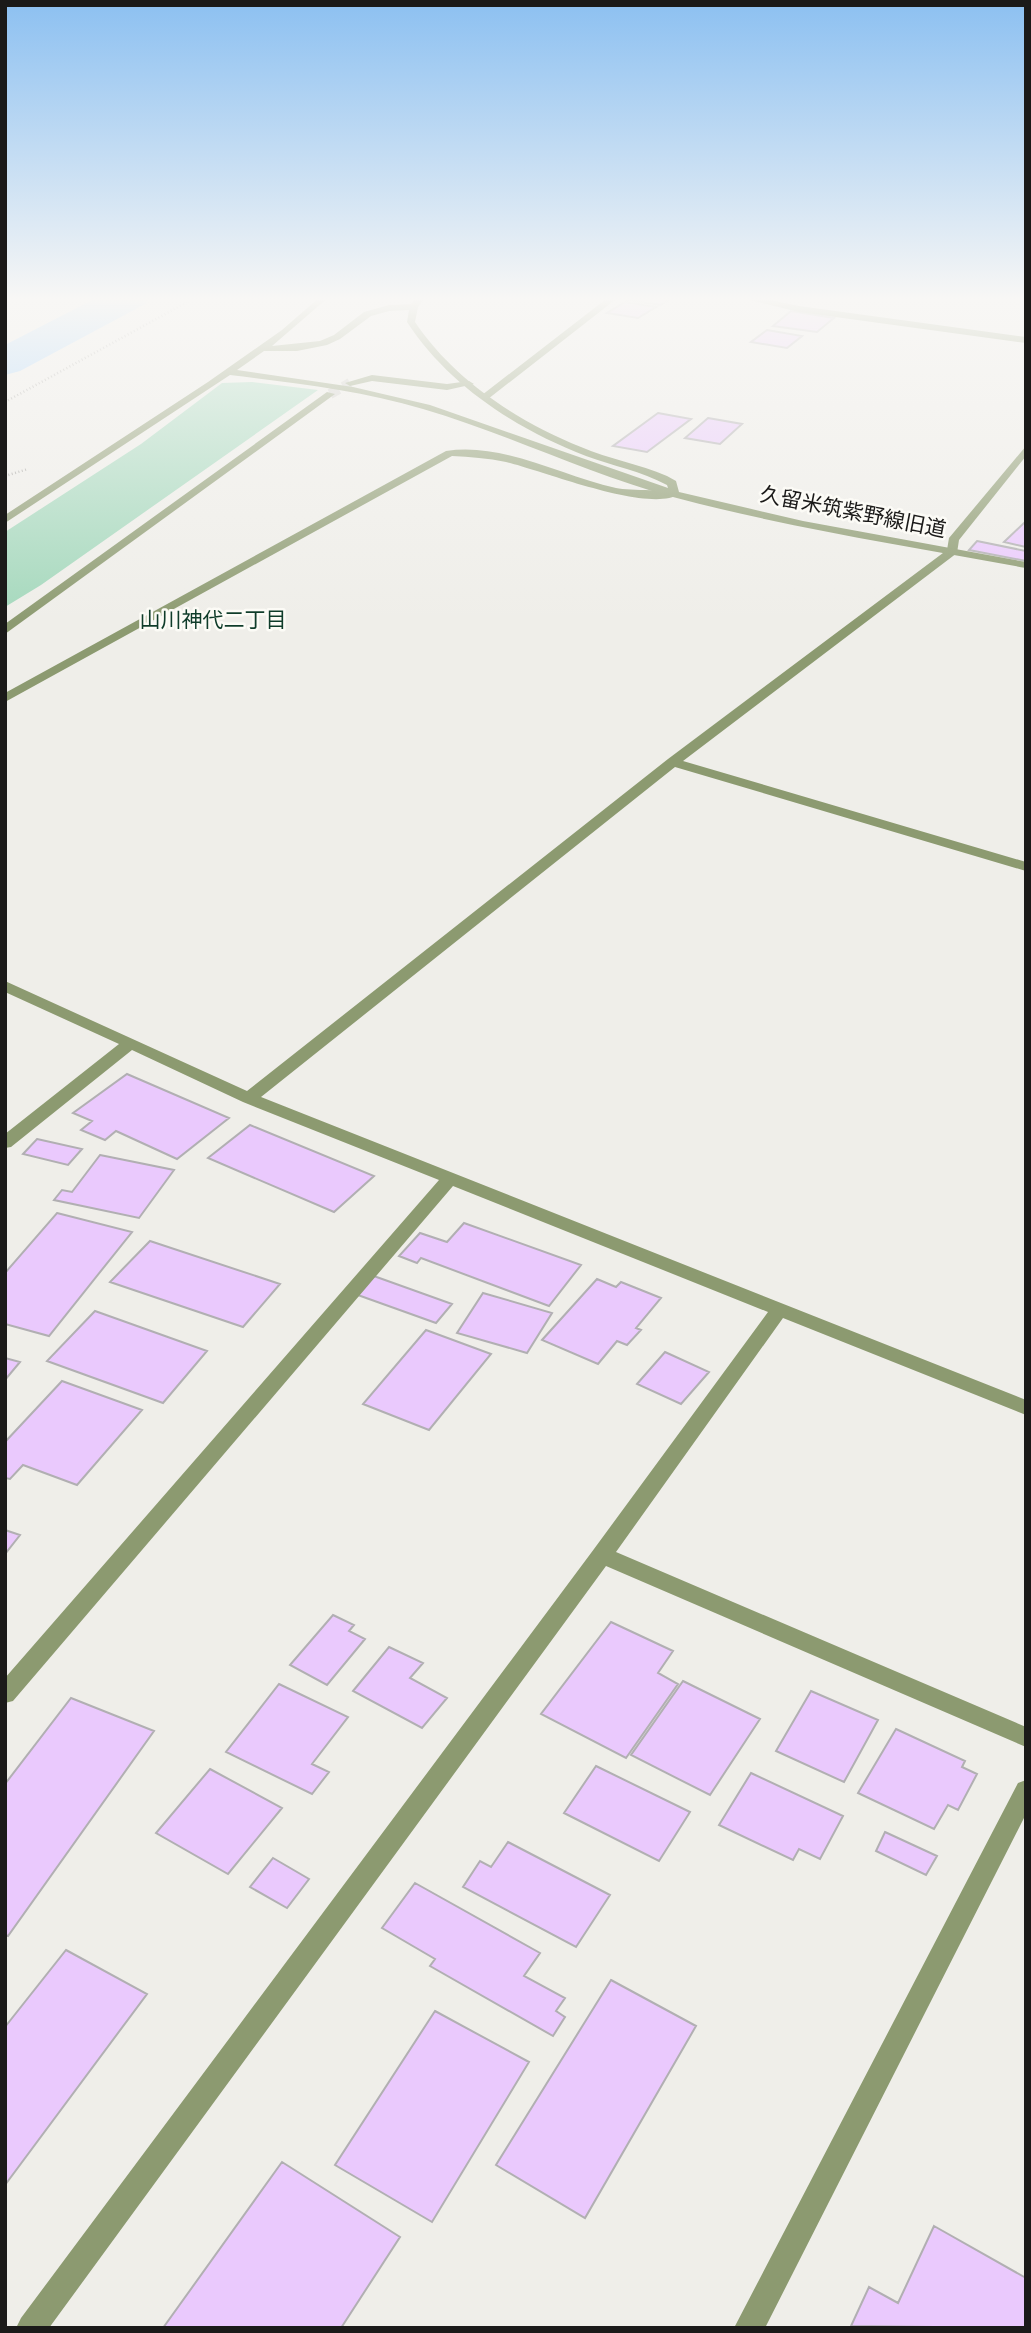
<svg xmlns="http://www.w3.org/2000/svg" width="1031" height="2333" font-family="'Asap Condensed','Noto Sans JP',sans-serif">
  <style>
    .green { fill: #a4d8bc }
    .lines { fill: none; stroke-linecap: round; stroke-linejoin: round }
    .river { fill: #a2d3fe; fill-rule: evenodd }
    .building { fill: #eac9fd; stroke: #b1afb2; stroke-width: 2 }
    .minor-tunnel { stroke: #cfceca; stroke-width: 10; stroke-dasharray: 10 5; stroke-linecap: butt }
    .path { stroke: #a9a8a4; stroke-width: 2.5; stroke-dasharray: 1 2.5; stroke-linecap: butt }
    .minor { fill: #8c9a70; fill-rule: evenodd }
    .tertiary { fill: #8c9a70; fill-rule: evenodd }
    .labels { text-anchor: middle; stroke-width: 5; stroke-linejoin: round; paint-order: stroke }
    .far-street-label { font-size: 21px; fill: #1b1a19; stroke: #fcfbf6 }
    .far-neighbourhood-label { font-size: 21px; fill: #0f3c2a; stroke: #fcfbf6 }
  </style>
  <rect width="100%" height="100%" fill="#efeee9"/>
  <path class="green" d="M 252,382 L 318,390 L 41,585 L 5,607 L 5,532 L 141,444 L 222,383 Z"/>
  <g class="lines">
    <path class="river" d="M 100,296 L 151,296 L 145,304 L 20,371 L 5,375 L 5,345 Z"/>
  </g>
  <path class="building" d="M 633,296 L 674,296 L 661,305 L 627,300 Z
    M 625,302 L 656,307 L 638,318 L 607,313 Z
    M 791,311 L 834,318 L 817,332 L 773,326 Z
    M 767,330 L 802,336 L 787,348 L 751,342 Z
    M 658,413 L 691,419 L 647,452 L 613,446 Z
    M 708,418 L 742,424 L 720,444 L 685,438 Z
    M 1026,521 L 1026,547 L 1004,542 Z
    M 977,541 L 1026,551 L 1026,561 L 969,550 Z
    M 127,1074 L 229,1118 L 177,1159 L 116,1131 L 105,1140 L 81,1130 L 92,1121 L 73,1113 Z
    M 250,1125 L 374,1176 L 334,1212 L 208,1158 Z
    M 37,1139 L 82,1149 L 68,1165 L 23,1154 Z
    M 100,1155 L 174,1170 L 139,1218 L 54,1200 L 62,1190 L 72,1192 Z
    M 57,1213 L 132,1232 L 49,1336 L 5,1324 L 5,1273 Z
    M 464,1223 L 581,1265 L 549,1306 L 421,1258 L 417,1263 L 399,1256 L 420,1233 L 447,1242 Z
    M 150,1241 L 280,1284 L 243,1327 L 110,1282 Z
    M 371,1275 L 452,1304 L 436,1323 L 355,1294 Z
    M 597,1279 L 616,1287 L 621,1282 L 661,1298 L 636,1328 L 641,1330 L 627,1345 L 617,1341 L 598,1364 L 542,1340 Z
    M 483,1293 L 552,1313 L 527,1353 L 457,1333 Z
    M 95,1311 L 207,1351 L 163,1403 L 47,1361 Z
    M 426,1330 L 491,1354 L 429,1430 L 363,1404 Z
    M 665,1352 L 709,1372 L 681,1404 L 637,1384 Z
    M 5,1358 L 20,1362 L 5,1380 Z
    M 62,1381 L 142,1410 L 77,1485 L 23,1465 L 10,1479 L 5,1478 L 5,1442 Z
    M 5,1530 L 20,1535 L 5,1554 Z
    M 333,1615 L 354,1625 L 349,1631 L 365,1639 L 327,1685 L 290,1665 Z
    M 611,1622 L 673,1651 L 658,1673 L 678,1684 L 626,1758 L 541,1714 Z
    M 389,1647 L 423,1663 L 410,1678 L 447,1698 L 422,1728 L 353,1691 Z
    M 683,1681 L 760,1719 L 710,1795 L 631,1755 Z
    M 279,1684 L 348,1717 L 312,1764 L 329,1772 L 312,1794 L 226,1752 Z
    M 811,1691 L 878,1720 L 844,1782 L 776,1751 Z
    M 71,1698 L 154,1731 L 8,1936 L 5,1935 L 5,1784 Z
    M 896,1729 L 965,1761 L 962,1767 L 977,1774 L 958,1810 L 948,1805 L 934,1829 L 858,1793 Z
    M 596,1766 L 690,1812 L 659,1861 L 564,1813 Z
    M 210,1769 L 282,1808 L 228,1874 L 156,1833 Z
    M 751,1773 L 843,1816 L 820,1859 L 799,1849 L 793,1860 L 719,1825 Z
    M 885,1832 L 937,1856 L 926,1875 L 876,1851 Z
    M 508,1842 L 610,1895 L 576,1947 L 463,1887 L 480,1861 L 491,1867 Z
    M 273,1858 L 309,1879 L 287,1908 L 250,1887 Z
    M 415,1883 L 540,1953 L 524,1976 L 565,1998 L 556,2011 L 565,2017 L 553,2036 L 430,1966 L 435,1959 L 382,1928 Z
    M 66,1950 L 147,1994 L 5,2185 L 5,2027 Z
    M 611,1980 L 696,2026 L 585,2218 L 496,2165 Z
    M 435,2011 L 529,2062 L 432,2222 L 335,2165 Z
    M 282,2162 L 400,2237 L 341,2328 L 163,2328 Z
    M 934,2226 L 1026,2278 L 1026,2328 L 851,2326 L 869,2287 L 898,2303 Z"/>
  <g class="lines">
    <path class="minor-tunnel" d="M 330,394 L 350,383"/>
    <path class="path" d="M 5,402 L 198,296
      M 5,476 L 28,469"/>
    <path class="minor" d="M 610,296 L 620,296 L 488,399 L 482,399 L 482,395 Z
      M 734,296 L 751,296 L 799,306 L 1026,337 L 1026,343 L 799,312 Z
      M 372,375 L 447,384 L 469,381 L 474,384 L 447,390 L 372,381 L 350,386 L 345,383 Z
      M 327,392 L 335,394 L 5,634 L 5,624 Z
      M 1026,446 L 1026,456 L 959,540 L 957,553 L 683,761 L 1026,862 L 1026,871 L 675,767 L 261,1097 L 1026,1400 L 1026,1415 L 783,1318 L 616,1552 L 1026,1727 L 1026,1747 L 606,1566 L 49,2328 L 16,2328 L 21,2318 L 594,1549 L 768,1312 L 453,1186 L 13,1701 L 5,1703 L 5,1678 L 439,1180 L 243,1102 L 132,1050 L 11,1147 L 5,1148 L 5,1134 L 119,1044 L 5,992 L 5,981 L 247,1091 L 668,759 L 947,550 L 949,538 Z
      M 446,451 C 503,442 561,476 616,488 C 630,491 672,489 679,494 C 650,514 541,470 506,462 C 488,458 470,457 452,456 L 5,702 L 5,693 Z
      M 1026,1780 L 1026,1814 L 765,2328 L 734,2328 L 1018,1783 Z"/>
    <path class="tertiary" d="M 321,296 L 330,296 L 272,346 L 320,341 L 334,335 L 364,312 L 389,305 L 411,304 L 417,296 L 426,296 L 418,307 L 415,322 C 454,380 517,421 581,447 C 609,459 639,464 667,476 L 676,481 L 679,492 L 803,521 L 1026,562 L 1026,568 C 908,546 789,528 673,497 C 588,474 508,434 423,409 C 360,390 295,383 230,375 L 5,523 L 5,515 L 208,382 L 282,330 ZM 409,310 L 407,322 C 448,385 516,429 586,456 C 613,466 641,471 667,485 L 668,488 L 430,405 L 353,387 L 237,370 L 264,351 L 297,351 L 327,345 L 340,339 L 371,316 L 389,311 Z"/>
  </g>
  <linearGradient id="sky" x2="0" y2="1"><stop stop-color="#8cc0f1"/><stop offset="0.48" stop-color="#f8f7f5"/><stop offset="1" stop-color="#f8f7f5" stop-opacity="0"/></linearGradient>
  <rect width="1031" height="623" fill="url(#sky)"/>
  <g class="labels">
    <g class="far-street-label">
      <text transform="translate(853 512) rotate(11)" y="7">久留米筑紫野線旧道</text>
    </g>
    <g class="far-neighbourhood-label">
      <text x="213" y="627">山川神代二丁目</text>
    </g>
  </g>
  <rect width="1031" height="2333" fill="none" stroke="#1b1a19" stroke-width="14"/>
</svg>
